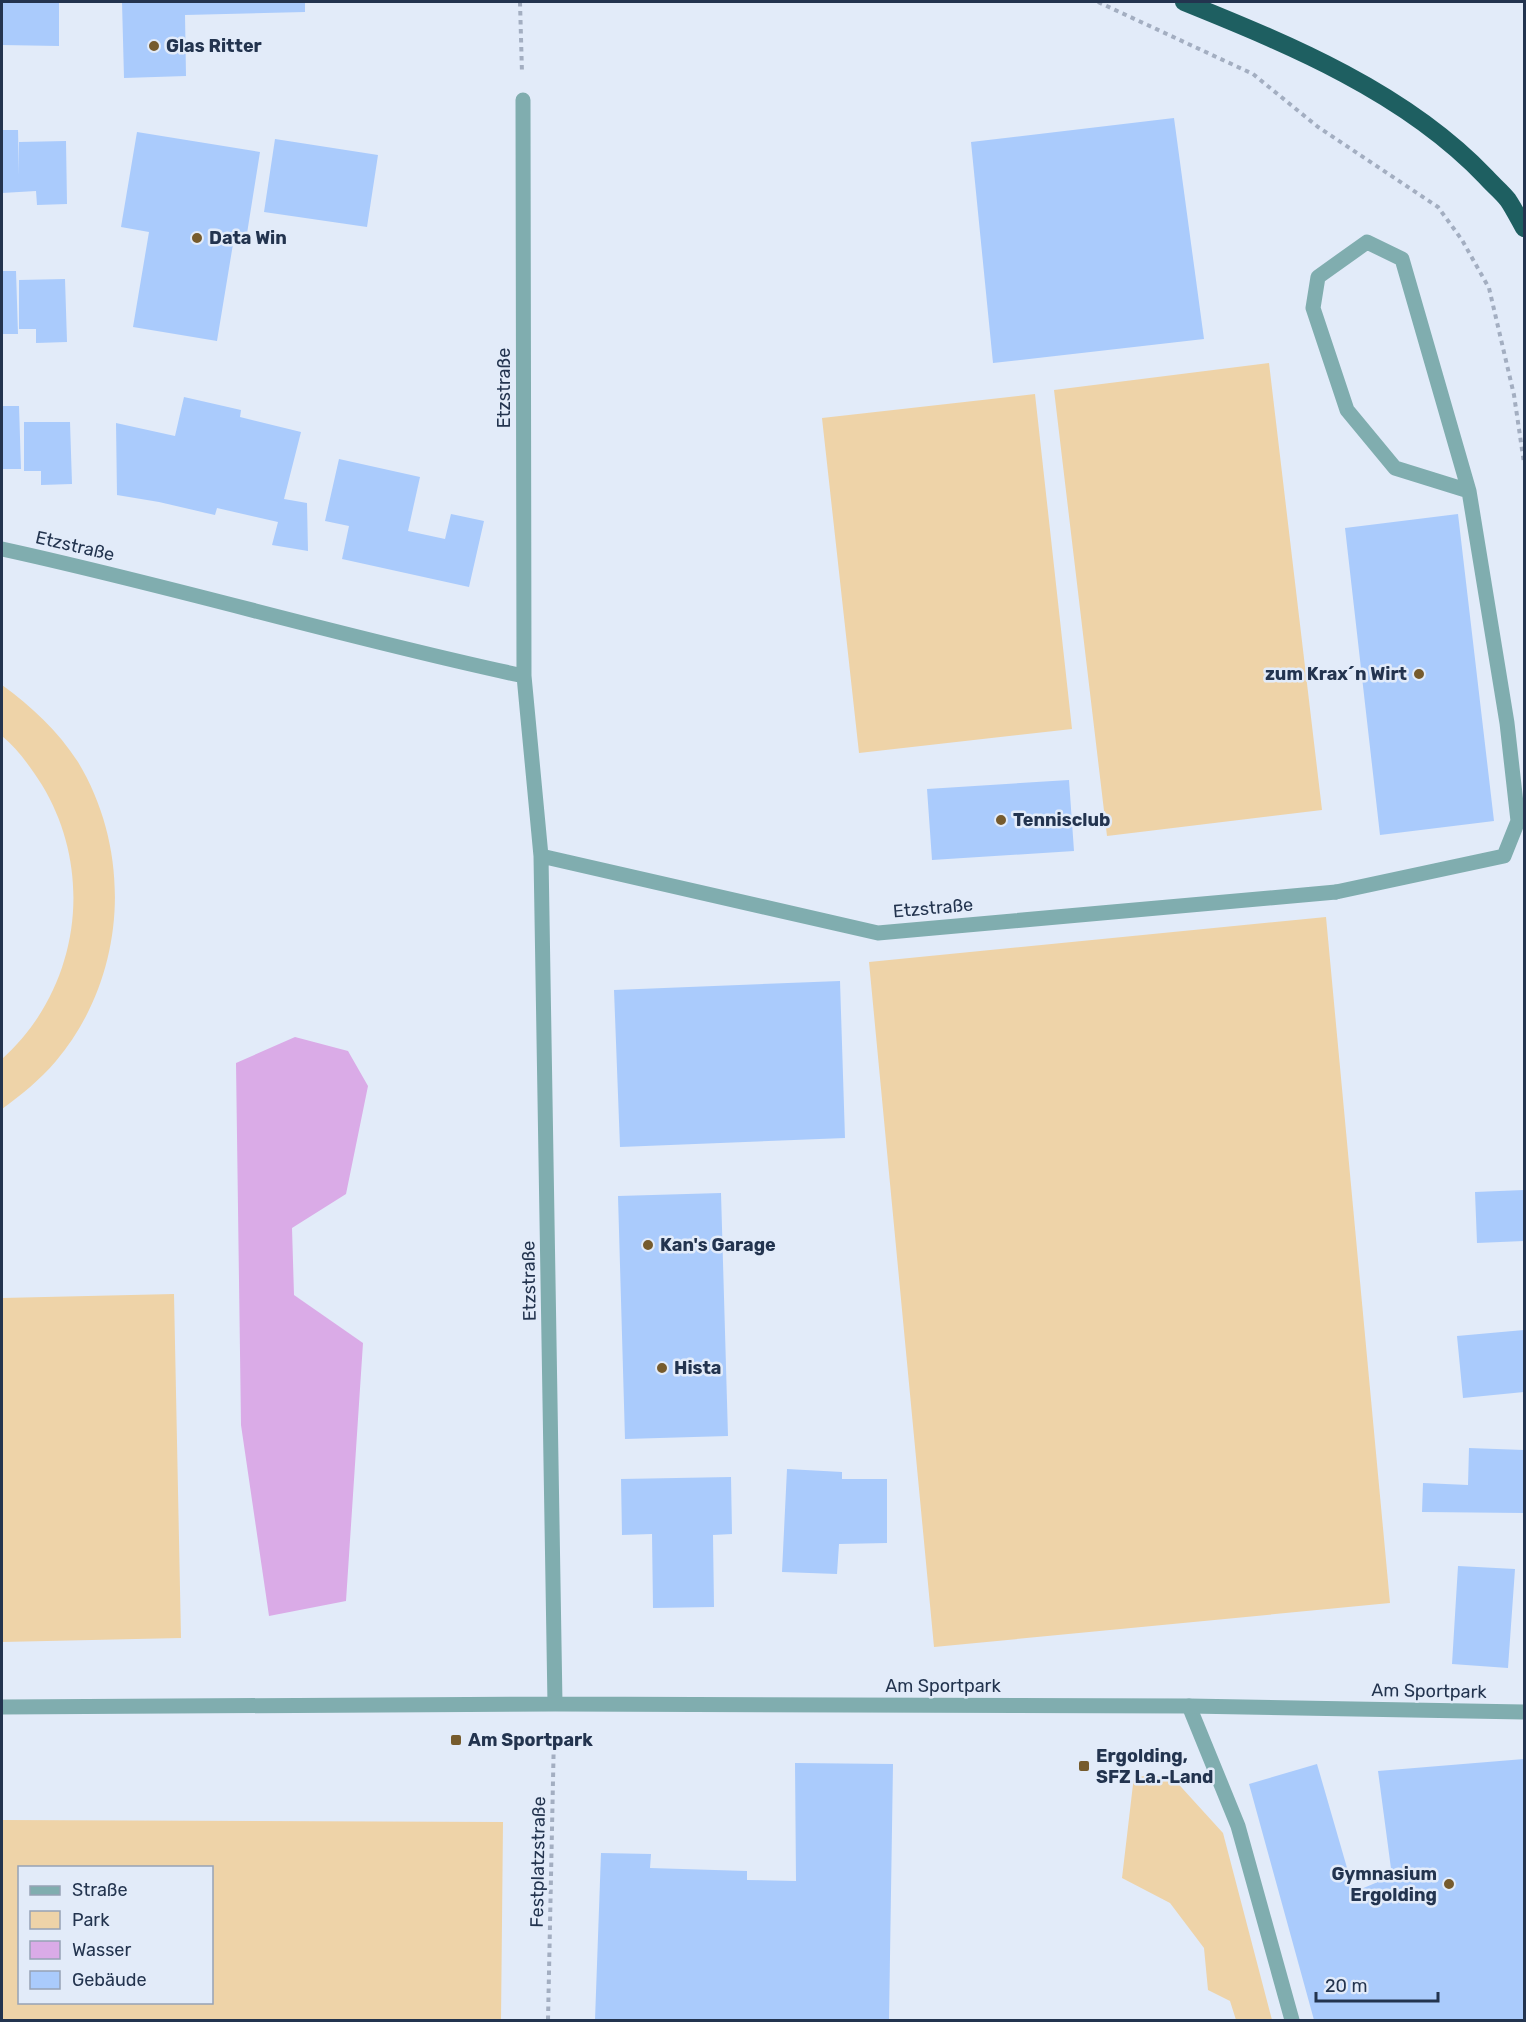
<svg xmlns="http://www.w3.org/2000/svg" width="1526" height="2022" font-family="Rubik,sans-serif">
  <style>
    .green { fill: #eed3a8; fill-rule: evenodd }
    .water { fill: #daabe7 }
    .building { fill: #aacbfc }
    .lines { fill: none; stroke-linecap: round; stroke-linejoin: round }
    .path { stroke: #a3aec1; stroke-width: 4; stroke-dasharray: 4.5 4.5; stroke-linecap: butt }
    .lane { stroke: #80adaf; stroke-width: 15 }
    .street { stroke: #80adaf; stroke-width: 15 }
    .highway { stroke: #1e5f61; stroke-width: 18 }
    .poi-dot { fill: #765b2d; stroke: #e2ebf9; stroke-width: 2 }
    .labels { text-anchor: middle; stroke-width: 5; stroke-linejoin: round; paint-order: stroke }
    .poi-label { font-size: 18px; font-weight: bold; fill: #23344f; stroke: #e2ebf9; text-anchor: start }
    .street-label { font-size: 18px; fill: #23344f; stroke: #e2ebf9 }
  </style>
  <rect width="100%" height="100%" fill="#e2ebf9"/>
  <path class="green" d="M 1269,363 L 1322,810 L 1107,836 L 1054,390 Z
    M 1035,394 L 1072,729 L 859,753 L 822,418 Z
    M 2,685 C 31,706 58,731 78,762 C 134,855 126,978 56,1061 C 40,1080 21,1095 2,1109 L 2,1059 C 79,990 96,874 42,785 C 31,768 18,749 2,736 Z
    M 1326,917 L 1390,1603 L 934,1647 L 869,962 Z
    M 174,1294 L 181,1638 L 2,1642 L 2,1298 Z
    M 1134,1776 L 1172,1777 L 1223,1833 L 1272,2020 L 1236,2020 L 1230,2001 L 1208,1990 L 1204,1948 L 1170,1903 L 1122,1878 Z
    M 2,1820 L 503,1822 L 501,2020 L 2,2020 ZM 20,1868 L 212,1868 L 212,2002 L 20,2002 Z"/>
  <path class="water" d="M 295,1037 L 348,1051 L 368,1086 L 346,1194 L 292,1228 L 294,1295 L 363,1343 L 346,1601 L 269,1616 L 241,1425 L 236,1063 Z"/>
  <path class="building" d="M 2,2 L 59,2 L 59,46 L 2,45 Z
    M 122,2 L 305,2 L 305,12 L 185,15 L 186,76 L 124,78 Z
    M 1174,118 L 1204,339 L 993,363 L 971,142 Z
    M 2,130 L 18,130 L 19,175 L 19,142 L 66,141 L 67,204 L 37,205 L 36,191 L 2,193 Z
    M 137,132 L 260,152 L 245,246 L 233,244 L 217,341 L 133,327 L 149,232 L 121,227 Z
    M 275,139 L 378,155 L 367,227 L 264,212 Z
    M 2,271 L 16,271 L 18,334 L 2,334 Z
    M 65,279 L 67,342 L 36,343 L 36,329 L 19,329 L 19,280 Z
    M 184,397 L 241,410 L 240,417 L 301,432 L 284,499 L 307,503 L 308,551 L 272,545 L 278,522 L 217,508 L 215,515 L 159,502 L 117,495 L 116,423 L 175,436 Z
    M 2,406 L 19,406 L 21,469 L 2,469 Z
    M 24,422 L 70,422 L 72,484 L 41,485 L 41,471 L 24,471 Z
    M 339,459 L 420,477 L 408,531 L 445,539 L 451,514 L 484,521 L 469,587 L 342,559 L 349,526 L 325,521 Z
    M 1458,514 L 1494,821 L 1380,835 L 1345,528 Z
    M 1069,780 L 1074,851 L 932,860 L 927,789 Z
    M 840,981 L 845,1138 L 620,1147 L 614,990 Z
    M 1524,1190 L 1524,1241 L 1477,1243 L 1475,1192 Z
    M 721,1193 L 728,1436 L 625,1439 L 618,1196 Z
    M 1524,1330 L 1524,1392 L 1463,1398 L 1457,1336 Z
    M 1469,1448 L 1524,1450 L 1524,1513 L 1422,1512 L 1423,1483 L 1468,1485 Z
    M 787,1469 L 842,1472 L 842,1479 L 887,1479 L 887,1543 L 839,1544 L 837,1574 L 782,1572 Z
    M 731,1477 L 732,1534 L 713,1535 L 714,1607 L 653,1608 L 652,1534 L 622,1535 L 621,1479 Z
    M 1458,1566 L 1515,1569 L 1508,1668 L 1452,1664 Z
    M 1524,1759 L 1524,2020 L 1314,2020 L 1249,1784 L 1317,1764 L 1354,1892 L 1392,1876 L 1378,1771 Z
    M 795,1763 L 893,1764 L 889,2020 L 595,2020 L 601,1853 L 651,1854 L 650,1868 L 747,1871 L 747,1880 L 796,1881 Z"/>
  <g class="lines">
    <path class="path" d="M 520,2 L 522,73
      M 1098,2 L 1253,74 L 1318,127 L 1438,207 L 1462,240 L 1489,288 L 1514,395 L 1524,463
      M 548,2020 L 554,1733"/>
    <path class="lane" d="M 1336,892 L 1504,856 L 1518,821 L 1507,723 L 1469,491 L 1402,259 L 1367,242 L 1318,277 L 1313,308 L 1347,410 L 1395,468 L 1469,491
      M 1189,1706 L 1238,1826 L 1292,2020"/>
    <path class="street" d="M 523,100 L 524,676 L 541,856 L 555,1704
      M 2,549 C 177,587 349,639 524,676
      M 541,856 L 878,933 L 1336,892
      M 2,1707 L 555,1704 L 1189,1706 L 1524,1712"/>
    <path class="highway" d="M 1184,2 C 1290,45 1405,92 1486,177 C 1493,185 1502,192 1508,200 C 1514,209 1519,219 1524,228"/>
  </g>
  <g class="poi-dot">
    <circle cx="154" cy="46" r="6"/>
    <circle cx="197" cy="238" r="6"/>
    <circle cx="1419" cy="674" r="6"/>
    <circle cx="1001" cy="820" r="6"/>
    <circle cx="648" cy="1245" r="6"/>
    <circle cx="662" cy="1368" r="6"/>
    <rect x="450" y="1734" width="12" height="12" rx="3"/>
    <rect x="1078" y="1760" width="12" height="12" rx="3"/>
    <circle cx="1449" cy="1884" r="6"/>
  </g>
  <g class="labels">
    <g class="poi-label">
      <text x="166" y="52">Glas Ritter</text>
      <text x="209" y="244">Data Win</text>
      <text x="1407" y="680" text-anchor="end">zum Krax´n Wirt</text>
      <text x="1013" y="826">Tennisclub</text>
      <text x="660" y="1251">Kan's Garage</text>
      <text x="674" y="1374">Hista</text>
      <text x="468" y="1746">Am Sportpark</text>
      <text x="1096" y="1762">Ergolding,<tspan x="1096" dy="21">SFZ La.-Land</tspan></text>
      <text x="1437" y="1880" text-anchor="end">Gymnasium<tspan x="1437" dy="21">Ergolding</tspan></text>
    </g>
    <g class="street-label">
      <text transform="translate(504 388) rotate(-90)" y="6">Etzstraße</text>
      <text transform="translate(75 546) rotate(13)" y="6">Etzstraße</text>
      <text transform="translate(933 908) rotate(-5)" y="6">Etzstraße</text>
      <text transform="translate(529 1281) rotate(-91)" y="6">Etzstraße</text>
      <text x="943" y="1692">Am Sportpark</text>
      <text transform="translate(1429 1691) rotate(1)" y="6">Am Sportpark</text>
      <text transform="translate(538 1862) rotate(-89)" y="6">Festplatzstraße</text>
    </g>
  </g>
  <rect width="1526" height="2022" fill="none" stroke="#23344f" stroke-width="6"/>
  <rect x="18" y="1866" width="195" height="138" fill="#e2ebf9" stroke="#96a2b5" stroke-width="1.5"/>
  <rect x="30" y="1886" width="30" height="9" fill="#80adaf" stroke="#96a2b5" stroke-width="1.5"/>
  <text x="72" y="1896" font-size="18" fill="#23344f">Straße</text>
  <rect x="30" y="1911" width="30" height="18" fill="#eed3a8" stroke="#96a2b5" stroke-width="1.5"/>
  <text x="72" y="1926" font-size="18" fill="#23344f">Park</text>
  <rect x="30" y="1941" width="30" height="18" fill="#daabe7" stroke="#96a2b5" stroke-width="1.5"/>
  <text x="72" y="1956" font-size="18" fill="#23344f">Wasser</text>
  <rect x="30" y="1971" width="30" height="18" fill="#aacbfc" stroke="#96a2b5" stroke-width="1.5"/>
  <text x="72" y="1986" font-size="18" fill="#23344f">Gebäude</text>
  <path d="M1316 1992v9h122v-9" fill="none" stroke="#23344f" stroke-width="3"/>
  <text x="1325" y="1992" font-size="18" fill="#23344f" stroke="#e2ebf9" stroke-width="4.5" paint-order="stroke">20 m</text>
</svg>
